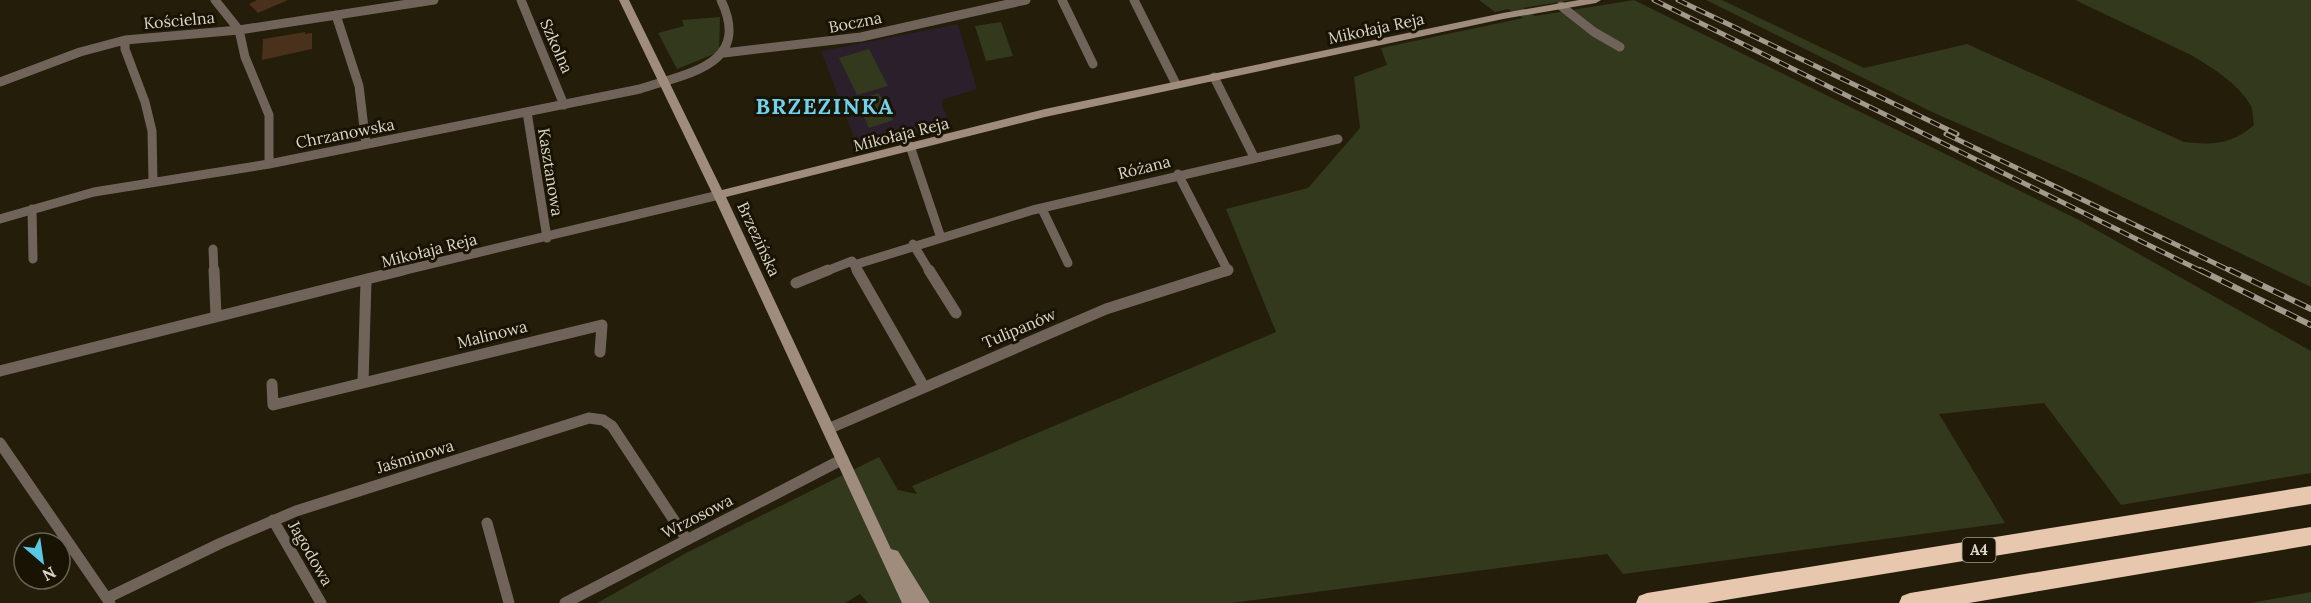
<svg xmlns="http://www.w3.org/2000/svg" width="2311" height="603" font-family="Lora,serif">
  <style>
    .education { fill: #2c1f2c }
    .green { fill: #32391d }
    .building { fill: #49311b }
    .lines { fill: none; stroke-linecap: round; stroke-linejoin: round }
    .street-far1 { stroke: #70645a; stroke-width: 9 }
    .street { stroke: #70645a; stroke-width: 11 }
    .secondary { fill: #a08c7c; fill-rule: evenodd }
    .highway { fill: #e7c8af; fill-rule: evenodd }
    .rail-far1-casing { stroke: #a09b8d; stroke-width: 5 }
    .rail-casing { stroke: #a09b8d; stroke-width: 6 }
    .rail-far1 { stroke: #191303; stroke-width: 3; stroke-dasharray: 10; stroke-linecap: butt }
    .rail { stroke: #191303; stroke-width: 4; stroke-dasharray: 12; stroke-linecap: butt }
    .labels { text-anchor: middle; stroke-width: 6; stroke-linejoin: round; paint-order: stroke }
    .shield { fill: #191303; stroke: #a09c8f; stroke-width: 1.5 }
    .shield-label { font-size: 15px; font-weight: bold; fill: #dad6cb }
    .street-label { font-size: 16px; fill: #dad6cb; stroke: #191303 }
    .district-label { font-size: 22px; font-weight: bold; letter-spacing: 1.5px; fill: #71d2ef; stroke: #191303 }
  </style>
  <rect width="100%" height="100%" fill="#231d0a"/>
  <path class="education" d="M 958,24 L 977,89 L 944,99 L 941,104 L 951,125 L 858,148 L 821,51 Z"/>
  <path class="green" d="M 1479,0 L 1572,0 L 1523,8 L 1535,16 L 1634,0 L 2077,219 L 2311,351 L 2311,473 L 2121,505 L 2044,403 L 1939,414 L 2005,523 L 1623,574 L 1607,554 L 1231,603 L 868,603 L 860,594 L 845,603 L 597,603 L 688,552 L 879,457 L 898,490 L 917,494 L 912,486 L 1276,332 L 1226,209 L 1308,188 L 1360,128 L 1354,77 L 1387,65 L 1381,48 L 1523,18 L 1508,9 L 1495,12 Z
    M 1706,0 L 1722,0 L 1864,68 L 1967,44 L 2184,142 C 2212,145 2231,145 2254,125 C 2253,120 2253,111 2251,106 C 2239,84 2211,67 2191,55 L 2075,0 L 2311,0 L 2311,287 L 2085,179 L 1932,112 Z
    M 720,17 L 719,52 L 677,69 L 658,33 L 684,26 L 682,20 Z
    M 1001,22 L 1013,56 L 986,61 L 975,26 Z
    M 869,49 L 888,86 L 857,95 L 839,58 Z
    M 879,93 L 893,120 L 869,128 L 856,100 Z
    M 2311,592 L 2311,603 L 2250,603 Z"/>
  <path class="building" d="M 257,0 L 288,0 L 258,13 L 249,4 Z
    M 305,32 L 305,34 L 312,33 L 312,49 L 262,60 L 263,39 Z"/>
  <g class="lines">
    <path class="street-far1" d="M 215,0 L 239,30 L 245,57 L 269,115 L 269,164
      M 521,0 L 564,105
      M 1062,0 L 1093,64
      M 1134,0 L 1176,84
      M 1561,6 L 1594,32 L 1620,47
      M 336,15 L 359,86 L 366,144
      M 125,40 L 125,49 L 145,102 L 152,131 L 153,181
      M 724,53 L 861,37 L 1026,0
      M 1214,77 L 1254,157
      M 0,82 L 80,52 L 125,40 L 239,30 L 434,0
      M 527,112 L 547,238
      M 910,146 L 940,235
      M 1178,174 L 1228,271 L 1225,272
      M 32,209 L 33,259
      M 1042,209 L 1068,263
      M 0,219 L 94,192 L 269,164 L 640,89 C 688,73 752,65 721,0
      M 913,244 L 930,272
      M 213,249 L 214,272
      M 854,265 L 1033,210 L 1338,139
      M 397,272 L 719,195
      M 824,272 L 852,261 L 858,272"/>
    <path class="street" d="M 214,270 L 216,315
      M 857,270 L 924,387
      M 929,270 L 956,313
      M 796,283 L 828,270
      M 0,371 L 403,270
      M 363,383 L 602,325 L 600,352
      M 272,384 L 273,405 L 363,383 L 366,281
      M 828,429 L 1106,309 L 1228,270
      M 0,443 L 110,603
      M 273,520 L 321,603
      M 487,523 L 509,603
      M 107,598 L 221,543 L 296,511 L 589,418 L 603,420 L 612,426 L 687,540
      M 565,603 L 843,459"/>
    <path class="secondary" d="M 619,0 L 629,0 L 722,190 L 1045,109 L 1503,13 L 1579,0 L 1601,0 L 1596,3 L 1503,19 L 1045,117 L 726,197 L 891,549 L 898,551 L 930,603 L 902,603 L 713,195 Z"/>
    <path class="highway" d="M 2311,486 L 2311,504 L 1707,603 L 1636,603 L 1639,596 L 1647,593 Z
      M 2311,527 L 2311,545 L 1969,603 L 1899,603 L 1902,596 L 1910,593 Z"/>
    <defs>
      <path id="rail-far1" d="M 1654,0 L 2203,272
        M 1678,0 L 1957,134
        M 1946,134 L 2233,272"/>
      <path id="rail" d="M 2200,270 L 2311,325
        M 2230,270 L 2311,309"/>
    </defs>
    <use href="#rail-far1" class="rail-far1-casing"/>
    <use href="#rail" class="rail-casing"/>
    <use href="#rail-far1" class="rail-far1"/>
    <use href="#rail" class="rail"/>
  </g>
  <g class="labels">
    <rect class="shield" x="1962.5" y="538" width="33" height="24" rx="4.5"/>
    <g class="shield-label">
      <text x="1979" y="555">A4</text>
    </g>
    <g class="street-label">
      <text transform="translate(179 20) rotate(-5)" y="6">Kościelna</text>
      <text transform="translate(855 22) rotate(-11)" y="6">Boczna</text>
      <text transform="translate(1376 28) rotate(-12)" y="6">Mikołaja Reja</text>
      <text transform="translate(557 46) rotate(66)" y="6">Szkolna</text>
      <text transform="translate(345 133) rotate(-11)" y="6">Chrzanowska</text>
      <text transform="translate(901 134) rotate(-14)" y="6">Mikołaja Reja</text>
      <text transform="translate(1144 167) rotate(-14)" y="6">Różana</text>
      <text transform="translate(551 172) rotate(81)" y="6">Kasztanowa</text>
      <text transform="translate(759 239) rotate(65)" y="6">Brzezińska</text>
      <text transform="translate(429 250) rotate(-14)" y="6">Mikołaja Reja</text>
      <text transform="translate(1019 328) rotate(-23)" y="6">Tulipanów</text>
      <text transform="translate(492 334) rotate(-14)" y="6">Malinowa</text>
      <text transform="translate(415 456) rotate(-17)" y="6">Jaśminowa</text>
      <text transform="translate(697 516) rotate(-27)" y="6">Wrzosowa</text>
      <text transform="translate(311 553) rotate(60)" y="6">Jagodowa</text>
    </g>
    <g class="district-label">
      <text x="825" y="114">BRZEZINKA</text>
    </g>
  </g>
  <g transform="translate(42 561) rotate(151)"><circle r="28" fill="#191303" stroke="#666153" stroke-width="1.5"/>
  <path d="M0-4.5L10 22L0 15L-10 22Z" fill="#5bc7e7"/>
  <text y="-9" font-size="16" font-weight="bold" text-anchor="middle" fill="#dad6cb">N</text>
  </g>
</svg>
